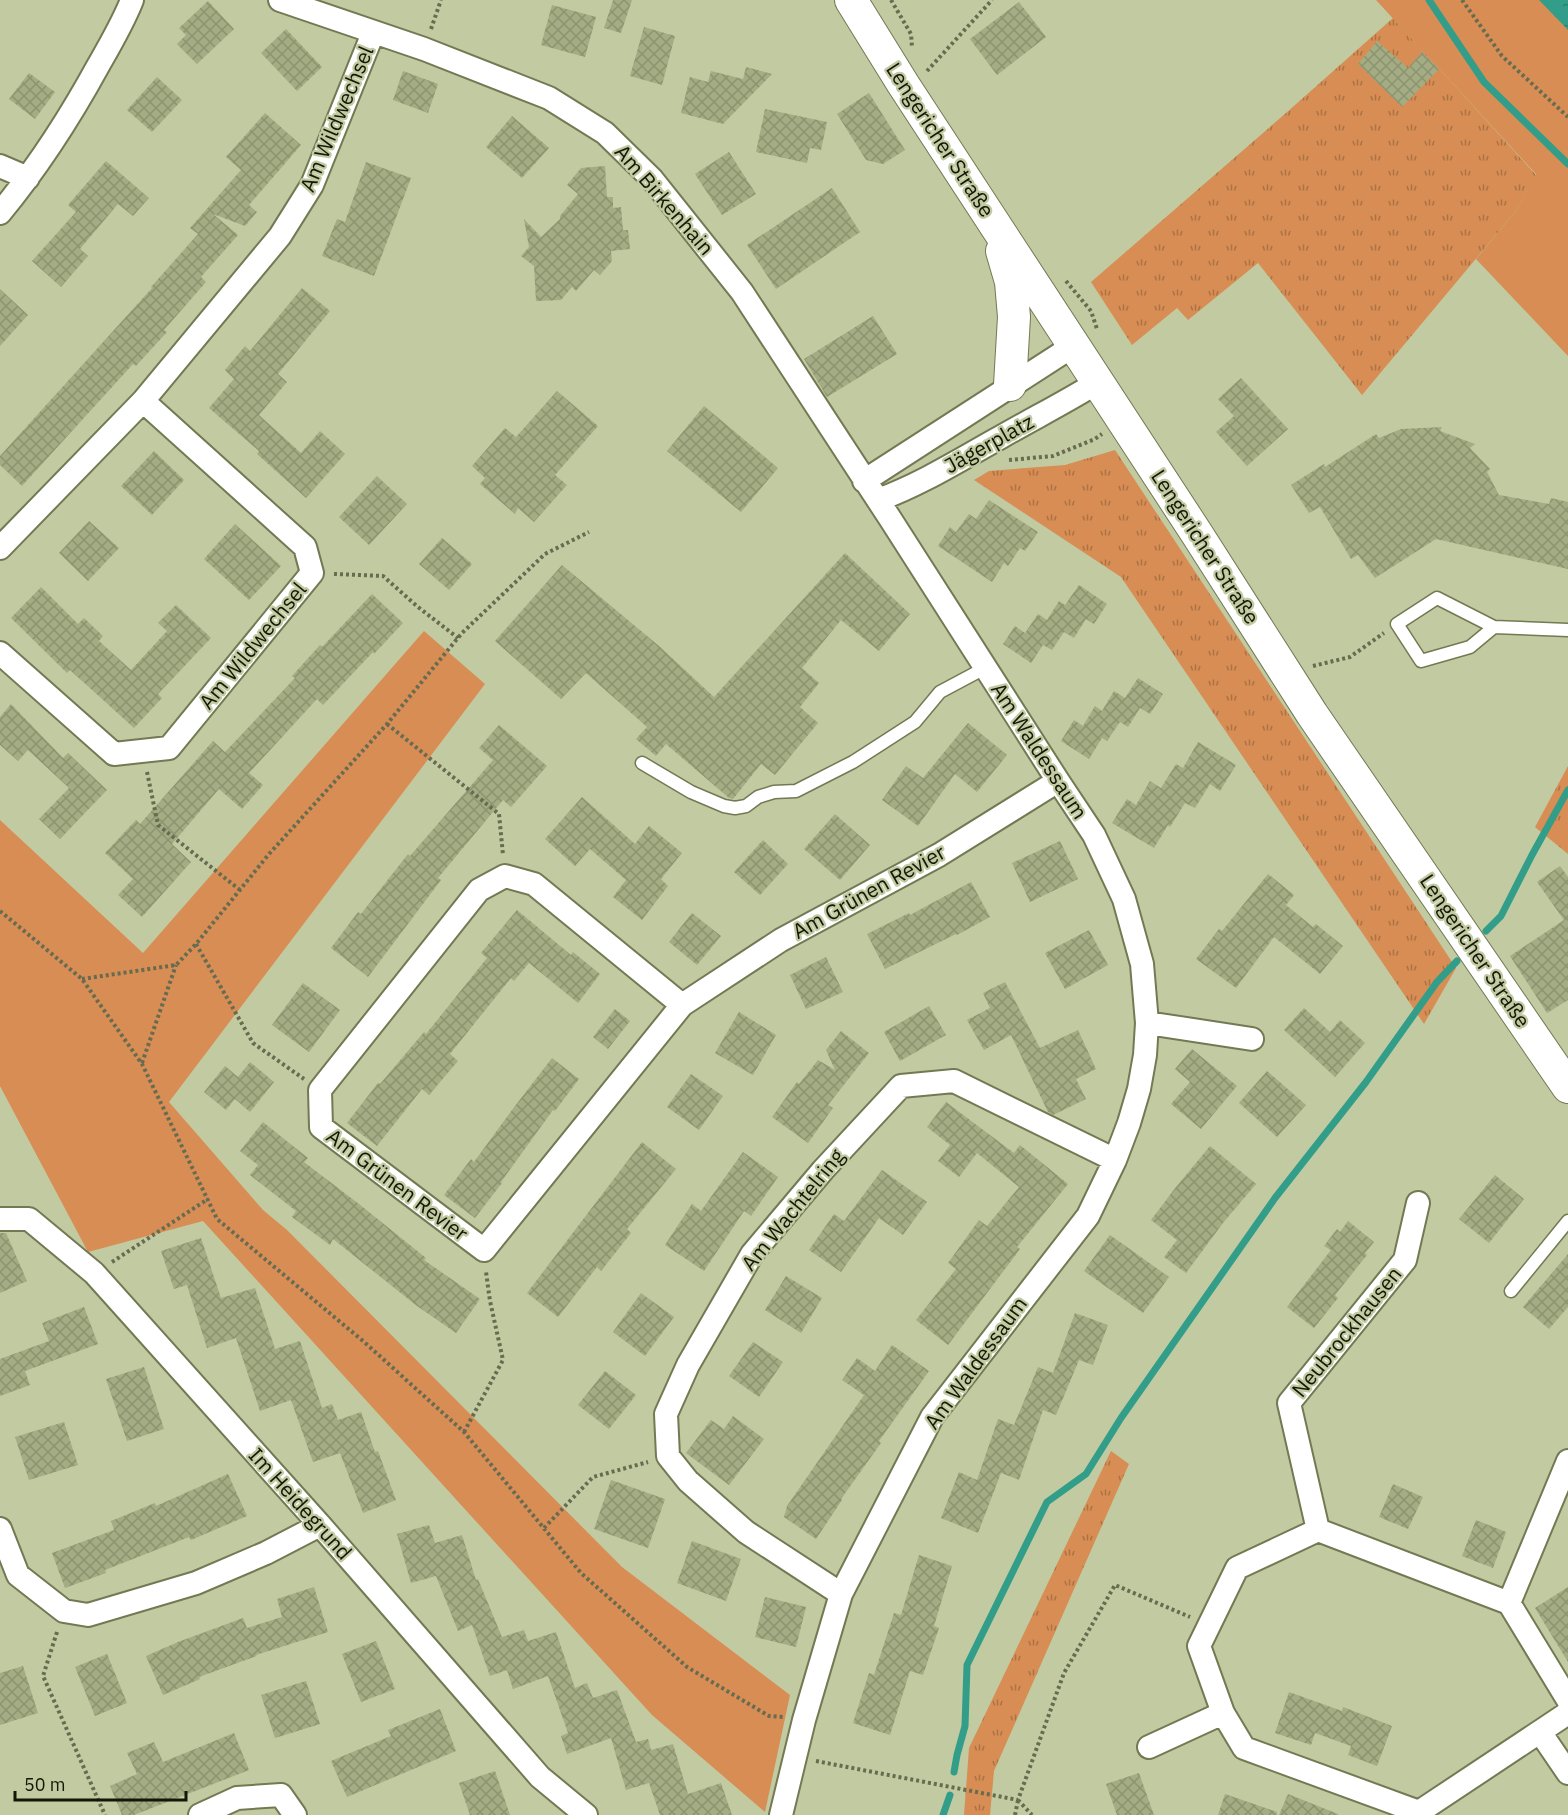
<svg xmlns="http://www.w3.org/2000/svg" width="1568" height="1815" font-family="'IBM Plex Sans',sans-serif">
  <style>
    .grass { fill: url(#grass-tufts) }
    .green { fill: #d78d54 }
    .water { fill: url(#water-ripples) }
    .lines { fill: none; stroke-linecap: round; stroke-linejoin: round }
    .stream { stroke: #329e89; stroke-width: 7 }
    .building { fill: url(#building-cross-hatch) }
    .service-casing { stroke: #727953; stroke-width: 15 }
    .minor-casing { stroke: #727953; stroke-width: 26 }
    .secondary-casing { stroke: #727953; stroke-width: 34 }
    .path { stroke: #676b50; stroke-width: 4; stroke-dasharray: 3 3; stroke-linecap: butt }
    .service { stroke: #fff; stroke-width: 12 }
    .minor { stroke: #fff; stroke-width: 22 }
    .secondary { stroke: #fff; stroke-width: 32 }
    .labels { text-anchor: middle; stroke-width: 4.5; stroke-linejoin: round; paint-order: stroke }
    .street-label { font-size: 21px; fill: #141607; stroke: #c2caa1 }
  </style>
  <defs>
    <pattern id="grass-tufts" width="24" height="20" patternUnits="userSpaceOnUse" patternTransform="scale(1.5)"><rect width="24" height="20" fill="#d78d54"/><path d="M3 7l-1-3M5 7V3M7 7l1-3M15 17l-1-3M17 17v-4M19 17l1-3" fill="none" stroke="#ad7244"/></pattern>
    <pattern id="water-ripples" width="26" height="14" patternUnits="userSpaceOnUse" patternTransform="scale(1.5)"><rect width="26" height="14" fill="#329e89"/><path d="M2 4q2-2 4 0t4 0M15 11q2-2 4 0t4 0" fill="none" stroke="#29806e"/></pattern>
    <pattern id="building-cross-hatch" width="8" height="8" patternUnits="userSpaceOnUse" patternTransform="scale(1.5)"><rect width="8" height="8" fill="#a4ac84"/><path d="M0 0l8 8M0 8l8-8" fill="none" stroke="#8c9370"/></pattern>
  </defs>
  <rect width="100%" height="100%" fill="#c2caa1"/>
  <path class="grass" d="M 1393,18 L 1536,175 L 1515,212 L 1362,395 L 1258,263 L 1188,320 L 1177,308 L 1132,345 L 1091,282 L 1286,113 Z
    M 1115,450 L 1456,968 L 1424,1024 L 1121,577 L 974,480 L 989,471 L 1065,465 Z
    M 1568,766 L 1568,854 L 1535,827 Z
    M 1111,1451 L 1129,1464 L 994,1771 L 990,1815 L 964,1815 L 969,1748 Z"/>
  <path class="green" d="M 1376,0 L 1568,0 L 1568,356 L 1476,259 L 1515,212 L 1536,174 Z
    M 424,631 L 485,684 L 169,1102 L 263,1210 L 287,1230 L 622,1567 L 790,1695 L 765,1812 L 652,1715 L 203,1221 L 88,1252 L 0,1086 L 0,820 L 143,953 Z"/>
  <path class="water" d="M 1539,0 L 1568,0 L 1568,30 Z"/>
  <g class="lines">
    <path class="stream" d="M 1429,0 L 1484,82 L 1568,164
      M 1486,931 L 1501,916 L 1532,855 L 1568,790
      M 954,1772 L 957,1755 L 965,1726 L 967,1665 L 1047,1502 L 1086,1474 L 1121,1418 L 1275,1198 L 1366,1082 L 1437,982 L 1457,961
      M 943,1815 L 950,1795"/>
  </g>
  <path class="building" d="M 613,0 L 632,0 L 621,33 L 604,28 Z
    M 208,1 L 234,29 L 197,64 L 177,44 L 186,35 L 179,28 Z
    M 1019,2 L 1046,37 L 997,75 L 970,39 Z
    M 552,5 L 596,17 L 585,57 L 541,45 Z
    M 644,27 L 675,36 L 662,85 L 630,76 Z
    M 286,29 L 322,67 L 297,91 L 261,53 Z
    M 1377,41 L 1408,68 L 1422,52 L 1439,69 L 1402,107 L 1358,64 Z
    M 746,67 L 772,74 L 723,124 L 681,113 L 690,77 L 708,82 L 711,71 L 743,79 Z
    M 403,71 L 438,84 L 428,113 L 393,100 Z
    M 29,73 L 55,92 L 35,119 L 9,99 Z
    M 157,77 L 182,100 L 152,132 L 127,110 Z
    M 869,93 L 905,150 L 883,164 L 866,160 L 837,114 Z
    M 765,109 L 827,122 L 821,150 L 810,148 L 807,163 L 756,152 Z
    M 265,113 L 301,145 L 249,205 L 257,212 L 245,226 L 213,214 L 238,235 L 201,277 L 206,282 L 164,330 L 167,332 L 136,366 L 133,364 L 22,486 L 0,465 L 0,456 L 152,288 L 151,287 L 198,234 L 190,228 L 241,170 L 226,157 Z
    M 512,116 L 549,148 L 522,178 L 486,147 Z
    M 729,152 L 756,194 L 722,215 L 695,174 Z
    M 106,161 L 149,198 L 133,216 L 118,204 L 80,249 L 88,256 L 61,287 L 32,261 L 76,212 L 68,205 Z
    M 366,162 L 411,178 L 374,276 L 322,256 L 337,219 L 345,222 Z
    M 605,166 L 607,197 L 613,197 L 613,208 L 621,207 L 623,230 L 628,230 L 630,249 L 611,251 L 612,261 L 600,275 L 594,270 L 576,291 L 572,287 L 561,300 L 536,301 L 534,266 L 521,256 L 529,247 L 524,219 L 541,237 L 560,219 L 560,216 L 578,194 L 567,185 L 581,168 Z
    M 832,188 L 860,232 L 776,289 L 747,245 Z
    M 302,288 L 330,311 L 278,374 L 287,382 L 259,415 L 301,453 L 320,431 L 345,454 L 306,498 L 257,454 L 259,451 L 209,408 L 234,379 L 225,370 L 245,346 L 250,351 Z
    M 0,289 L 28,315 L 0,346 Z
    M 873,316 L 897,354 L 827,397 L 804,359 Z
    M 1241,378 L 1288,429 L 1247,466 L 1216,432 L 1234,416 L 1218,399 Z
    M 557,391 L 598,426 L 555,475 L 567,485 L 534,522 L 518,508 L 515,514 L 480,484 L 485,478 L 472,466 L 505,428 L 516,437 Z
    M 704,406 L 778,468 L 741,512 L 667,451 Z
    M 1442,427 L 1440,431 L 1475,444 L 1470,448 L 1490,469 L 1487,472 L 1499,495 L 1549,504 L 1551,498 L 1568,502 L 1568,569 L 1436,539 L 1375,578 L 1358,555 L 1351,559 L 1320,507 L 1309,513 L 1291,485 L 1324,464 L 1325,467 L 1376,434 L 1379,438 L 1401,429 Z
    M 154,451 L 184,480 L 152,515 L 121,486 Z
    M 377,476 L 407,504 L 369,545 L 339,517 Z
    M 989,500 L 1038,532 L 1025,551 L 1020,548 L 1008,566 L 1004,563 L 992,582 L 938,546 L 950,527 L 956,532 L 969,514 L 976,519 Z
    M 89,521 L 119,548 L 88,581 L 59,553 Z
    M 235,524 L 281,566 L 249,600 L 204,559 Z
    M 442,538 L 472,564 L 449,590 L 419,564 Z
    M 845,553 L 910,614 L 879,651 L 841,620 L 802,668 L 819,683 L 800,707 L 818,723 L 775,775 L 761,764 L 733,799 L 729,798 L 666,744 L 656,756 L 636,739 L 647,727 L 586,673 L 561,699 L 495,641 L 562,565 L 659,646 L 714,697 Z
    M 1079,585 L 1107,604 L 1094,624 L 1086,619 L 1074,638 L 1064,632 L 1052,650 L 1043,645 L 1031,663 L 1003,644 L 1015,626 L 1025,633 L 1038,614 L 1047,620 L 1059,601 L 1065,605 Z
    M 41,587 L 78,624 L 84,618 L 103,636 L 99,641 L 131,670 L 167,631 L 158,623 L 176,605 L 211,638 L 158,694 L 162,698 L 134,728 L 70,670 L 67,673 L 11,618 Z
    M 372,594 L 403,623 L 374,654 L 373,652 L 323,705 L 317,699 L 249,773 L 263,785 L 242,809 L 219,789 L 172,844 L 191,862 L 142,917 L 118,895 L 133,879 L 105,853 L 136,820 L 140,824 L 213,741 L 225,752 L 295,678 L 292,676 L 320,645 L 322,647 Z
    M 1138,678 L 1163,694 L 1150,714 L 1140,708 L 1128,727 L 1120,722 L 1107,741 L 1102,738 L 1089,759 L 1061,741 L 1074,720 L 1083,726 L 1095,706 L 1102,711 L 1114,691 L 1125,698 Z
    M 11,704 L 63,758 L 68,753 L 107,790 L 60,839 L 39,819 L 69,788 L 28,750 L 18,761 L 0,745 L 0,717 Z
    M 968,723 L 1007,755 L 977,792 L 955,774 L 918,826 L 882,800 L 906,766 L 923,778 Z
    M 499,725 L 547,766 L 511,807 L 503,800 L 438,878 L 441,880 L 368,977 L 331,948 L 358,912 L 361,914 L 408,854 L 410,856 L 493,760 L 479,748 Z
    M 1198,742 L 1236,765 L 1220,791 L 1210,784 L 1195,808 L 1185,803 L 1170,827 L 1168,825 L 1154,848 L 1112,823 L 1127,799 L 1136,805 L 1150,781 L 1161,788 L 1176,764 L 1183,768 Z
    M 582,797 L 635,844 L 649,826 L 682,853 L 661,879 L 668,886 L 642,920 L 613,897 L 626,880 L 590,849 L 575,866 L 545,839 Z
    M 835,814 L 870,845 L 840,880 L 804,849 Z
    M 763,840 L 788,864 L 760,895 L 734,872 Z
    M 1060,841 L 1078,879 L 1030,902 L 1012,863 Z
    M 1560,866 L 1568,877 L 1568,1000 L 1547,1013 L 1510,956 L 1564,920 L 1537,882 Z
    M 1268,874 L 1294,895 L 1286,905 L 1313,927 L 1316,924 L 1343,946 L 1320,974 L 1274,937 L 1236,988 L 1196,959 L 1219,929 L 1222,931 Z
    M 971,882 L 990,917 L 957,935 L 956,934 L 885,969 L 867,934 L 909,913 L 910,915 Z
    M 517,910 L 571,955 L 573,952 L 600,974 L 578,1003 L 529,963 L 514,981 L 511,978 L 450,1054 L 458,1061 L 429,1095 L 422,1089 L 377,1146 L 347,1123 L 378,1083 L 380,1084 L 424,1032 L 426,1034 L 487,958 L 481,953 Z
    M 692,913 L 721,936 L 697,965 L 669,942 Z
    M 1089,930 L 1108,965 L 1065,989 L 1045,953 Z
    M 826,957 L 843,992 L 806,1009 L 790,975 Z
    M 1005,982 L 1040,1048 L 1078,1030 L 1096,1069 L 1076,1079 L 1086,1099 L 1053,1115 L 1048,1112 L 1011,1035 L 984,1050 L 967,1020 L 990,1008 L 983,993 Z
    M 303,983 L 340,1010 L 309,1052 L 272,1025 Z
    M 929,1006 L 946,1035 L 900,1061 L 884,1032 Z
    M 1304,1008 L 1330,1032 L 1340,1020 L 1365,1043 L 1335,1077 L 1284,1030 Z
    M 615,1009 L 630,1021 L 608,1049 L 593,1037 Z
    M 739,1012 L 776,1035 L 753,1075 L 715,1053 Z
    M 841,1031 L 869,1053 L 828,1105 L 833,1108 L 808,1143 L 772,1117 L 797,1082 L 799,1084 L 818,1060 L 835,1070 L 826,1050 Z
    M 1192,1049 L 1237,1086 L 1201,1129 L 1171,1104 L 1190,1082 L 1175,1069 Z
    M 552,1058 L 579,1079 L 555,1111 L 553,1110 L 501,1182 L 502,1183 L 475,1218 L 444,1195 L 471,1159 L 474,1162 L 515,1106 Z
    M 250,1062 L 274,1082 L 250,1112 L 235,1099 L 226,1110 L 204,1092 L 225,1066 L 238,1077 Z
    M 1267,1071 L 1306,1105 L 1277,1137 L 1239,1103 Z
    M 691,1074 L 723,1096 L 699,1130 L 667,1107 Z
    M 946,1102 L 1014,1153 L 1020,1145 L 1068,1184 L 1017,1247 L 1020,1249 L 948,1345 L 916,1320 L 956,1269 L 948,1263 L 979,1220 L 987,1226 L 1019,1187 L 977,1153 L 959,1177 L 938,1161 L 950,1145 L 927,1127 Z
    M 263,1122 L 308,1158 L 304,1162 L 359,1204 L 426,1258 L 424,1260 L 480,1299 L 456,1333 L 417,1306 L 333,1239 L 330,1245 L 292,1217 L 296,1211 L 250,1175 L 258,1165 L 240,1151 Z
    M 642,1142 L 676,1169 L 627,1229 L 631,1233 L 601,1271 L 597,1267 L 558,1317 L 527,1293 Z
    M 1210,1146 L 1256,1184 L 1223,1223 L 1186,1273 L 1164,1257 L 1177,1240 L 1151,1220 L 1176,1187 Z
    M 743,1152 L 778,1177 L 751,1216 L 744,1211 L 704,1271 L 665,1245 L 692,1204 L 701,1211 Z
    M 882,1170 L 927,1202 L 903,1235 L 879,1218 L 841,1272 L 809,1250 L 834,1214 L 844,1221 Z
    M 1495,1175 L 1524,1199 L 1489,1243 L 1459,1219 Z
    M 1348,1221 L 1374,1242 L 1365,1253 L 1367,1255 L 1335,1295 L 1338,1298 L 1314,1328 L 1287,1307 L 1331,1250 L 1324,1246 L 1337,1229 L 1340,1232 Z
    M 0,1233 L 6,1233 L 27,1281 L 0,1293 Z
    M 1110,1235 L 1169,1277 L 1143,1313 L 1084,1271 Z
    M 201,1238 L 221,1298 L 255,1288 L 275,1349 L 300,1341 L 322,1408 L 332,1404 L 338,1420 L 361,1412 L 375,1452 L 378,1451 L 396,1500 L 363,1513 L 340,1453 L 313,1462 L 291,1400 L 260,1411 L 236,1338 L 207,1348 L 187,1285 L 174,1289 L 161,1251 Z
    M 1568,1254 L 1568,1307 L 1549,1329 L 1523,1307 Z
    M 786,1276 L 822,1298 L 801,1333 L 765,1310 Z
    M 641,1293 L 674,1317 L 645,1356 L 613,1332 Z
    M 84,1307 L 98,1344 L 25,1371 L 30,1385 L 0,1396 L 0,1359 L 49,1341 L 42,1323 Z
    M 1075,1313 L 1108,1325 L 1093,1365 L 1079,1360 L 1056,1415 L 1043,1410 L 1019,1480 L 1001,1473 L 978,1533 L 941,1518 L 959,1472 L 977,1480 L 998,1419 L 1014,1425 L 1038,1367 L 1053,1373 Z
    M 753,1342 L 783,1362 L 759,1397 L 729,1376 Z
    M 892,1345 L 929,1371 L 879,1441 L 881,1443 L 841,1499 L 842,1500 L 816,1539 L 784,1517 L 787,1506 L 864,1395 L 842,1380 L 857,1358 L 875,1371 Z
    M 144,1367 L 164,1429 L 127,1441 L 106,1379 Z
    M 605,1371 L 636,1395 L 609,1429 L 578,1405 Z
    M 733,1416 L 764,1439 L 729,1485 L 686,1453 L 711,1420 L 724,1429 Z
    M 64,1422 L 78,1465 L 29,1480 L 15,1437 Z
    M 228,1474 L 247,1516 L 191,1540 L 189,1537 L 105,1570 L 106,1573 L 65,1588 L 52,1553 L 114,1530 L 111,1521 L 155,1503 L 156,1506 Z
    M 611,1480 L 665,1499 L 648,1548 L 594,1529 Z
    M 1393,1484 L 1423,1497 L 1408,1529 L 1379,1517 Z
    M 1476,1520 L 1506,1532 L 1493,1568 L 1462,1556 Z
    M 429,1525 L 435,1543 L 462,1535 L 476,1580 L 478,1579 L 502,1637 L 524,1630 L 528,1641 L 556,1632 L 575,1688 L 587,1683 L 593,1698 L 617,1690 L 636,1742 L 648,1739 L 651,1750 L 673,1744 L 688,1794 L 721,1783 L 732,1815 L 660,1815 L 649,1783 L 626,1790 L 611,1738 L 567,1754 L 561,1736 L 568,1733 L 548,1676 L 513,1689 L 507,1670 L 490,1676 L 472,1625 L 458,1631 L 436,1576 L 411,1583 L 397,1534 Z
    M 692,1541 L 741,1559 L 726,1601 L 677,1583 Z
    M 919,1555 L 952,1566 L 934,1626 L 939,1628 L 923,1675 L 910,1671 L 890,1735 L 853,1723 L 869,1673 L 874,1675 L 894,1613 L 901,1615 Z
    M 314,1587 L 328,1632 L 256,1655 L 257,1656 L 199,1677 L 200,1679 L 163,1695 L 146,1656 L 178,1642 L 243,1618 L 247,1628 L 282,1617 L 277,1599 Z
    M 1568,1587 L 1568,1662 L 1535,1608 Z
    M 765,1597 L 806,1607 L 796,1647 L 755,1637 Z
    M 376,1641 L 395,1689 L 361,1702 L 342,1654 Z
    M 107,1654 L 127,1703 L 95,1716 L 75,1667 Z
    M 23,1666 L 38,1713 L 0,1725 L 0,1673 Z
    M 306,1681 L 320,1724 L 275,1738 L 261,1695 Z
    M 1289,1692 L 1342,1711 L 1343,1707 L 1392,1726 L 1377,1766 L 1348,1755 L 1351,1746 L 1315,1733 L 1311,1745 L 1275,1733 Z
    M 440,1709 L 456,1751 L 347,1797 L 331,1761 L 391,1736 L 388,1730 Z
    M 234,1733 L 249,1770 L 134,1815 L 122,1815 L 110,1786 L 137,1774 L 127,1753 L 154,1742 L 163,1762 Z
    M 495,1771 L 510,1815 L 470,1815 L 459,1783 Z
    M 1139,1773 L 1154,1815 L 1117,1815 L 1106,1784 Z
    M 1225,1794 L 1277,1812 L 1277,1815 L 1218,1815 Z
    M 1288,1794 L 1338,1814 L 1338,1815 L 1279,1815 Z"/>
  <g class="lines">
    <defs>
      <path id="service" d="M 1494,627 L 1470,647 L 1421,661 L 1397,624 L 1437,598 L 1494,627 L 1568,630
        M 642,763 L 691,792 L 724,806 L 735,808 L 746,806 L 758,797 L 774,792 L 796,791 L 853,762 L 915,722 L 940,692 L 985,668
        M 1511,1291 L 1568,1221"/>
      <path id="minor" d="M 280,0 L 424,49 L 549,98 L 605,133 L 652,179 L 742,292 L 891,520 L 1058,781 L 1094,835 L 1124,899 L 1142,964 L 1147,1023 L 1145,1055 L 1139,1089 L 1129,1123 L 1115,1160 L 1088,1216 L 932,1417 L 841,1594 L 804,1720 L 781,1815
        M 0,166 L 28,178
        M 0,213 C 38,167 69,119 98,66 C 110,45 123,23 132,0
        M 864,481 L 1073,346
        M 878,500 C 922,484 961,459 1001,437 C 1034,418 1066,402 1098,382
        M 0,548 L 143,401 L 280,236 L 312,185 L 373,33
        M 0,653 L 114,754 L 169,748 L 312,573 L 305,547 L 143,401
        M 682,1005 L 534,884 L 505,876 L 479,890 L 320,1090 L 321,1127 L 484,1250 L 682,1005 L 781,940 L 939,855 L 1058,781
        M 1147,1023 L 1252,1039
        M 1418,1203 L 1405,1260 L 1289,1403 L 1318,1530 L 1509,1603 L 1568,1461
        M 0,1219 L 29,1219 L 94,1273 L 320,1525 L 540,1777 L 586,1815
        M 0,1529 L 18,1575 L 64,1611 L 88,1615 L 196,1583 L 266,1553 L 320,1525
        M 1318,1530 L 1237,1568 L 1199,1646 L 1223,1713 L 1244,1748 L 1419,1812 L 1568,1713
        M 841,1594 L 746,1532 L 688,1481 L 668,1456 L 666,1414 L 688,1365 L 752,1254 L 823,1170 L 901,1086 L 954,1081 L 1115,1160
        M 1509,1603 L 1568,1700
        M 1540,1732 L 1568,1773
        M 1149,1747 L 1223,1713
        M 200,1815 L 237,1798 L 281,1795 L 295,1815"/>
      <path id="secondary" d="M 851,0 L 903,84 L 1197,534 L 1312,714 L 1568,1087
        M 1002,251 L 1011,282 L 1014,317 L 1010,385"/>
    </defs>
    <use href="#service" class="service-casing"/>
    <use href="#minor" class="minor-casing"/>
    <use href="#secondary" class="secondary-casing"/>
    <path class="path" d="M 891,0 L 911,34 L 912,47
      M 1462,0 L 1502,56 L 1568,117
      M 431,29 L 441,0
      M 927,71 L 992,0
      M 1066,281 L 1091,311 L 1097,329
      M 1009,460 L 1053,456 L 1095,439 L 1102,434
      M 334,574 L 383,576 L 418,607 L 458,638
      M 1313,666 L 1350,657 L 1384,633
      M 387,724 L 499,814 L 503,855
      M 147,772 L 158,825 L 240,890
      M 0,911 L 82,979 L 142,1064 L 217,1219 L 363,1341 L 464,1432 L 581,1573 L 687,1667 L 769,1716 L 783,1717
      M 196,944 L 253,1043 L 304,1079
      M 82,979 L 176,965 L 196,944 L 269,854 L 387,724 L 462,633 L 545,554 L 589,532
      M 142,1063 L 176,965
      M 112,1262 L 208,1199
      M 464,1432 L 503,1360 L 490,1301 L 486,1272
      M 544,1528 L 593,1477 L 648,1462
      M 57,1632 L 43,1676 L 105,1815
      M 816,1761 L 1018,1800 L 1064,1673 L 1115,1585 L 1190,1617
      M 1018,1800 L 1032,1815
      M 1015,1815 L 1018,1800"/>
    <use href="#service" class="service"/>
    <use href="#minor" class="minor"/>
    <use href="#secondary" class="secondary"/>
  </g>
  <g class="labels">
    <g class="street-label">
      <text transform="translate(337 119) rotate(-67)" y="7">Am Wildwechsel</text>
      <text transform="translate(940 140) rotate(57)" y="7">Lengericher Straße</text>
      <text transform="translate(664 200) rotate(49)" y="7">Am Birkenhain</text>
      <text transform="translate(989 444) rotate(-29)" y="7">Jägerplatz</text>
      <text transform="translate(1205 547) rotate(57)" y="7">Lengericher Straße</text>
      <text transform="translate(253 646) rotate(-51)" y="7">Am Wildwechsel</text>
      <text transform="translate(1039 751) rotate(57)" y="7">Am Waldessaum</text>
      <text transform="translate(869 892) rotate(-29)" y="7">Am Grünen Revier</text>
      <text transform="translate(1475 951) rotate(56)" y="7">Lengericher Straße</text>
      <text transform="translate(397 1185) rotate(37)" y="7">Am Grünen Revier</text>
      <text transform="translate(793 1210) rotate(-51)" y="7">Am Wachtelring</text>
      <text transform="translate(1347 1332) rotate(-51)" y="7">Neubrockhausen</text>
      <text transform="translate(976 1363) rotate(-54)" y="7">Am Waldessaum</text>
      <text transform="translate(300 1504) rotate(48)" y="7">Im Heidegrund</text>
    </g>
  </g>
  <path d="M15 1791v9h171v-9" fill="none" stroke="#141607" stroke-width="3"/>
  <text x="24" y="1791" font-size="18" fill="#141607" stroke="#c2caa1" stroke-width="4.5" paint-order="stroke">50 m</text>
</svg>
